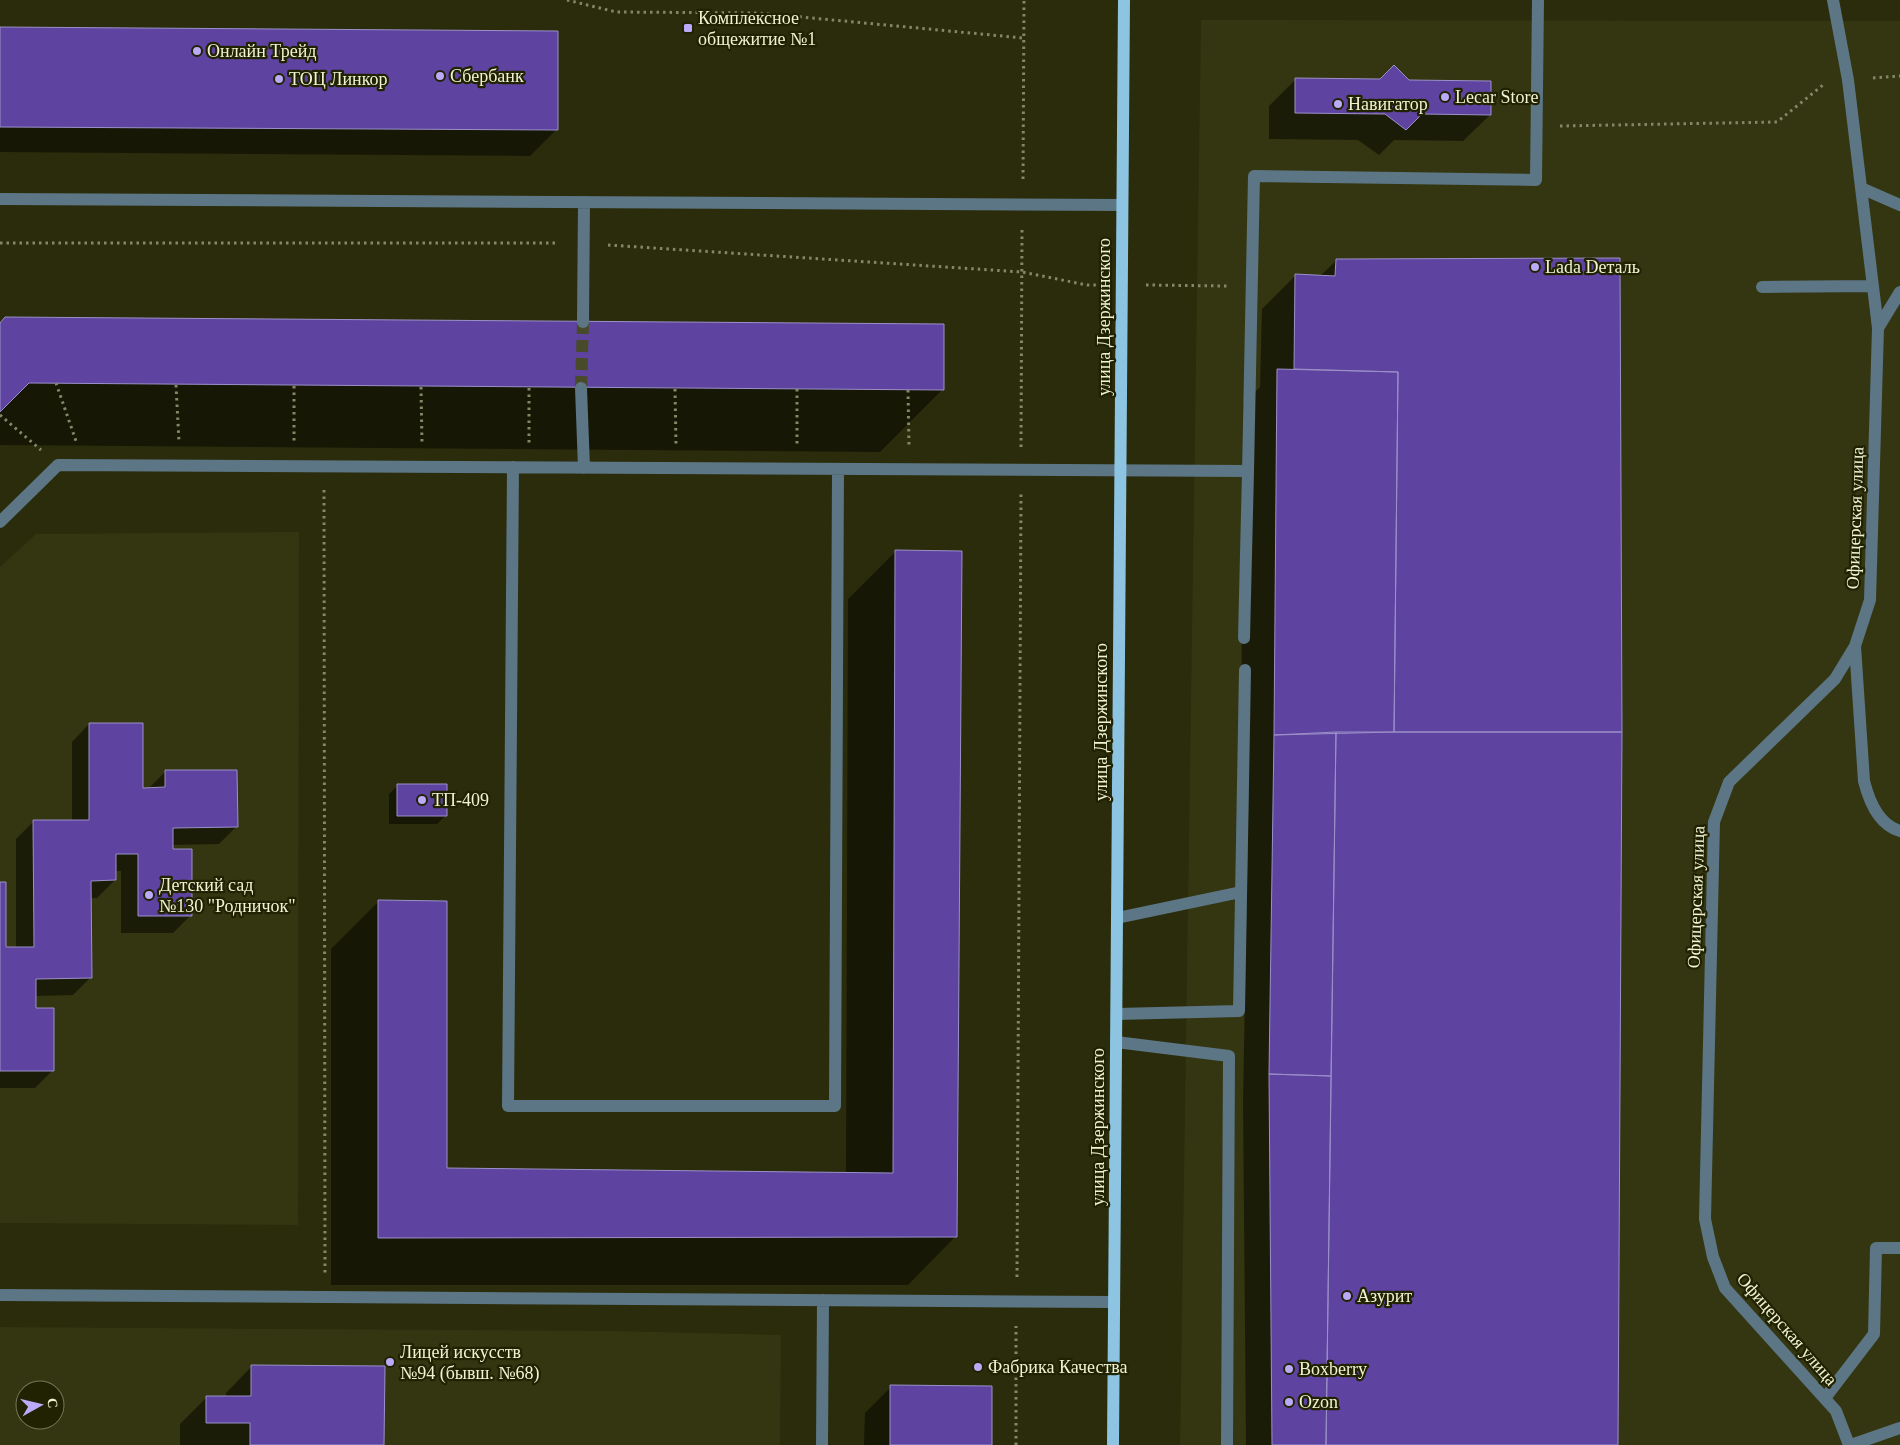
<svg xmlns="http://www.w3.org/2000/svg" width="1900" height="1445" font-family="Georgia,serif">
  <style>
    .built { fill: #333610; fill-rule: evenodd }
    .shadow { fill: #0007 }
    .building { fill: #5e44a0; stroke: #9b90c9 }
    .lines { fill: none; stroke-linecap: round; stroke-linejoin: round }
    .minor-tunnel { stroke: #484a29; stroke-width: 12; stroke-dasharray: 12 6; stroke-linecap: butt }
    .path { stroke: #858867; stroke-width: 3; stroke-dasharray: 2.5 4; stroke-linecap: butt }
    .minor { stroke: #5c7685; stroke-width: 12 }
    .major { stroke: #8cc4e2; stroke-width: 12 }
    .poi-dot { fill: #baaaf7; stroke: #202202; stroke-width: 2 }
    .labels { text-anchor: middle; stroke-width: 4.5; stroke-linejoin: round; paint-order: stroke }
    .poi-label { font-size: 18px; fill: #eff3d3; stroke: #202202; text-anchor: start }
    .street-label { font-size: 18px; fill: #eff3d3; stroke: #202202 }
  </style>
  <rect width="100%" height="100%" fill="#2a2c0b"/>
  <path class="built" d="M 1201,20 L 1900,21 L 1900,1445 L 1180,1445 Z
    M 299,532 L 298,1225 L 0,1223 L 0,567 L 36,534 Z
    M 0,1327 L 614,1331 L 781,1335 L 780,1445 L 0,1445 ZM 25,1390 L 55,1390 L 55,1420 L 25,1420 Z"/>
  <path class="shadow" d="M 0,29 L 557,129 L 530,156 L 0,152 Z
    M 1295,80 L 1409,81 L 1490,115 L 1463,141 L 1394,140 L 1379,155 L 1358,140 L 1269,139 L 1269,106 Z
    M 1337,260 L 1621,732 L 1617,1445 L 1246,1445 L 1243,1101 L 1249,768 L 1241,768 L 1243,404 L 1260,387 L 1262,309 L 1296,275 L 1320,276 Z
    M 0,324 L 942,390 L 880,452 L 0,445 Z
    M 896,551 L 955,1237 L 908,1285 L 331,1285 L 331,949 L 378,902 L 446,1169 L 846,1173 L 848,599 Z
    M 89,724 L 142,789 L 148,789 L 165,772 L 236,827 L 219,844 L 172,845 L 191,915 L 173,933 L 121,933 L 121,871 L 115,871 L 115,880 L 97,898 L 90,898 L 90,978 L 73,995 L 35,996 L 35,1009 L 53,1070 L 35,1088 L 0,1088 L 0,883 L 4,949 L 16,949 L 16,839 L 34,821 L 72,821 L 72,742 Z
    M 398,785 L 446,815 L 437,824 L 389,824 L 389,794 Z
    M 252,1366 L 383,1445 L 180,1445 L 180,1424 L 207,1397 L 226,1397 L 226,1393 Z
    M 891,1387 L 990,1445 L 864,1445 L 865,1413 Z"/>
  <path class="building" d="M 0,27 L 558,31 L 558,130 L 0,127 Z
    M 1394,65 L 1409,80 L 1491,81 L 1491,115 L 1422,114 L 1406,130 L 1385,114 L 1295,113 L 1295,78 L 1380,79 Z
    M 1620,258 L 1622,732 L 1394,732 L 1398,372 L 1294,369 L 1295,274 L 1335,276 L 1336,259 Z
    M 5,317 L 944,324 L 944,390 L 29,383 L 0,412 L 0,323 Z
    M 1277,369 L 1398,372 L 1394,732 L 1274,735 Z
    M 895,550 L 962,551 L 957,1237 L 378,1238 L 378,900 L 447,901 L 447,1168 L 893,1173 Z
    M 89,723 L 143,723 L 143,788 L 165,787 L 165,770 L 237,770 L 238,827 L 173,828 L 173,849 L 192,849 L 192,916 L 138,916 L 138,854 L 116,854 L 116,880 L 91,881 L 92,978 L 36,979 L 36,1008 L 54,1008 L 54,1071 L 0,1071 L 0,882 L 6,882 L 6,947 L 34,947 L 33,820 L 89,820 Z
    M 1336,732 L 1622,732 L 1618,1445 L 1326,1445 Z
    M 1336,732 L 1331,1076 L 1269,1074 L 1274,735 Z
    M 397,784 L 447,784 L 447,816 L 397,816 Z
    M 1269,1074 L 1331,1076 L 1326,1445 L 1272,1445 Z
    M 251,1365 L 385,1366 L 384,1445 L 250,1445 L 250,1423 L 206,1423 L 206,1396 L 251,1396 Z
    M 890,1385 L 992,1386 L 992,1445 L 890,1445 Z"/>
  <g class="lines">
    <path class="minor-tunnel" d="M 581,388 L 583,322"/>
    <path class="path" d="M 567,0 L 616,12 L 759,13 L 1023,38
      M 1873,78 L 1900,76
      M 1560,126 L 1777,122 L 1823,85
      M 1023,179 L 1024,0
      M 0,243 L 559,243
      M 608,245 L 1022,272 L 1087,285 L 1097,285
      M 1146,285 L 1227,286
      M 56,383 L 76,441
      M 176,385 L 179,442
      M 294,386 L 294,443
      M 421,387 L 422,444
      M 529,388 L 529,444
      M 675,389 L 676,445
      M 797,389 L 797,446
      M 908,390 L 909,447
      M 0,415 L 41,450
      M 1021,447 L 1022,228
      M 324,490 L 325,1274
      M 1017,1277 L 1021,493
      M 1016,1445 L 1016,1326"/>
    <path class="minor" d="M 1833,0 L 1848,80 L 1878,328 L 1870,600 L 1855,646 L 1835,679 L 1729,782 L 1714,822 L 1705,1219 L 1713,1257 L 1725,1288 L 1836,1411 L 1849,1445
      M 1861,188 L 1900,205
      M 0,199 L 1122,205
      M 1762,287 L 1873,286
      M 583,322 L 584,202
      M 1878,328 L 1900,292
      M 581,388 L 584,468
      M 513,467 L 508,1106 L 835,1106 L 838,469
      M 1248,471 L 1254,176 L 1536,180 L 1538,0
      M 0,522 L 58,465 L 1248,471 L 1244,638
      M 1855,646 L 1864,781 C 1869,801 1879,825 1900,831
      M 1117,918 L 1241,892
      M 1117,1014 L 1239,1011 L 1245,670
      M 1116,1042 L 1229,1056 L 1227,1445
      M 0,1295 L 1114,1302
      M 1825,1398 L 1874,1334 L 1876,1248 L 1900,1248
      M 822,1445 L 823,1300
      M 1851,1445 L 1900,1428"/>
    <path class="major" d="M 1113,1445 L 1124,0"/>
  </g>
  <g class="poi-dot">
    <rect x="683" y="23" width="10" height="10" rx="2.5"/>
    <circle cx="197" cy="51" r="5"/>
    <circle cx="440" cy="76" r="5"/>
    <circle cx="279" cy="79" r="5"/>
    <circle cx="1445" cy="97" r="5"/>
    <circle cx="1338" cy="104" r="5"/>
    <circle cx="1535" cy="267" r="5"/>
    <circle cx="422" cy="800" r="5"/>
    <circle cx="149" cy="895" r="5"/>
    <circle cx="1347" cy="1296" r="5"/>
    <circle cx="390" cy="1362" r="5"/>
    <circle cx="978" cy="1367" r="5"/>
    <circle cx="1289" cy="1369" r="5"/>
    <circle cx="1289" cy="1402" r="5"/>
  </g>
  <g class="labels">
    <g class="poi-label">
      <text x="698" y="24">Комплексное<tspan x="698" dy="21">общежитие №1</tspan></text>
      <text x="207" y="57">Онлайн Трейд</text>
      <text x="450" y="82">Сбербанк</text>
      <text x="289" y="85">ТОЦ Линкор</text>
      <text x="1455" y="103">Lecar Store</text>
      <text x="1348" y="110">Навигатор</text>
      <text x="1545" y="273">Lada Dеталь</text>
      <text x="432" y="806">ТП-409</text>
      <text x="159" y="891">Детский сад<tspan x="159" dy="21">№130 "Родничок"</tspan></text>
      <text x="1357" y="1302">Азурит</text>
      <text x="400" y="1358">Лицей искусств<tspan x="400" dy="21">№94 (бывш. №68)</tspan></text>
      <text x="988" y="1373">Фабрика Качества</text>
      <text x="1299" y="1375">Boxberry</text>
      <text x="1299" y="1408">Ozon</text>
    </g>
    <g class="street-label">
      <text transform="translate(1104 317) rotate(-90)" y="6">улица Дзержинского</text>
      <text transform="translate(1855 518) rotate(-88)" y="6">Офицерская улица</text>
      <text transform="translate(1101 722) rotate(-90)" y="6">улица Дзержинского</text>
      <text transform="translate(1696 897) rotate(-88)" y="6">Офицерская улица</text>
      <text transform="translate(1098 1127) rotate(-90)" y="6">улица Дзержинского</text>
      <text transform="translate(1787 1329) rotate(49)" y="6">Офицерская улица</text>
    </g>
  </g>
  <g transform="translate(40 1405) rotate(82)"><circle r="24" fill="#202202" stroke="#737656"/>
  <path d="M0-4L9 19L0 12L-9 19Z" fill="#baaaf7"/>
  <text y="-8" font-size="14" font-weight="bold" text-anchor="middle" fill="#eff3d3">С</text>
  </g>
</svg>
